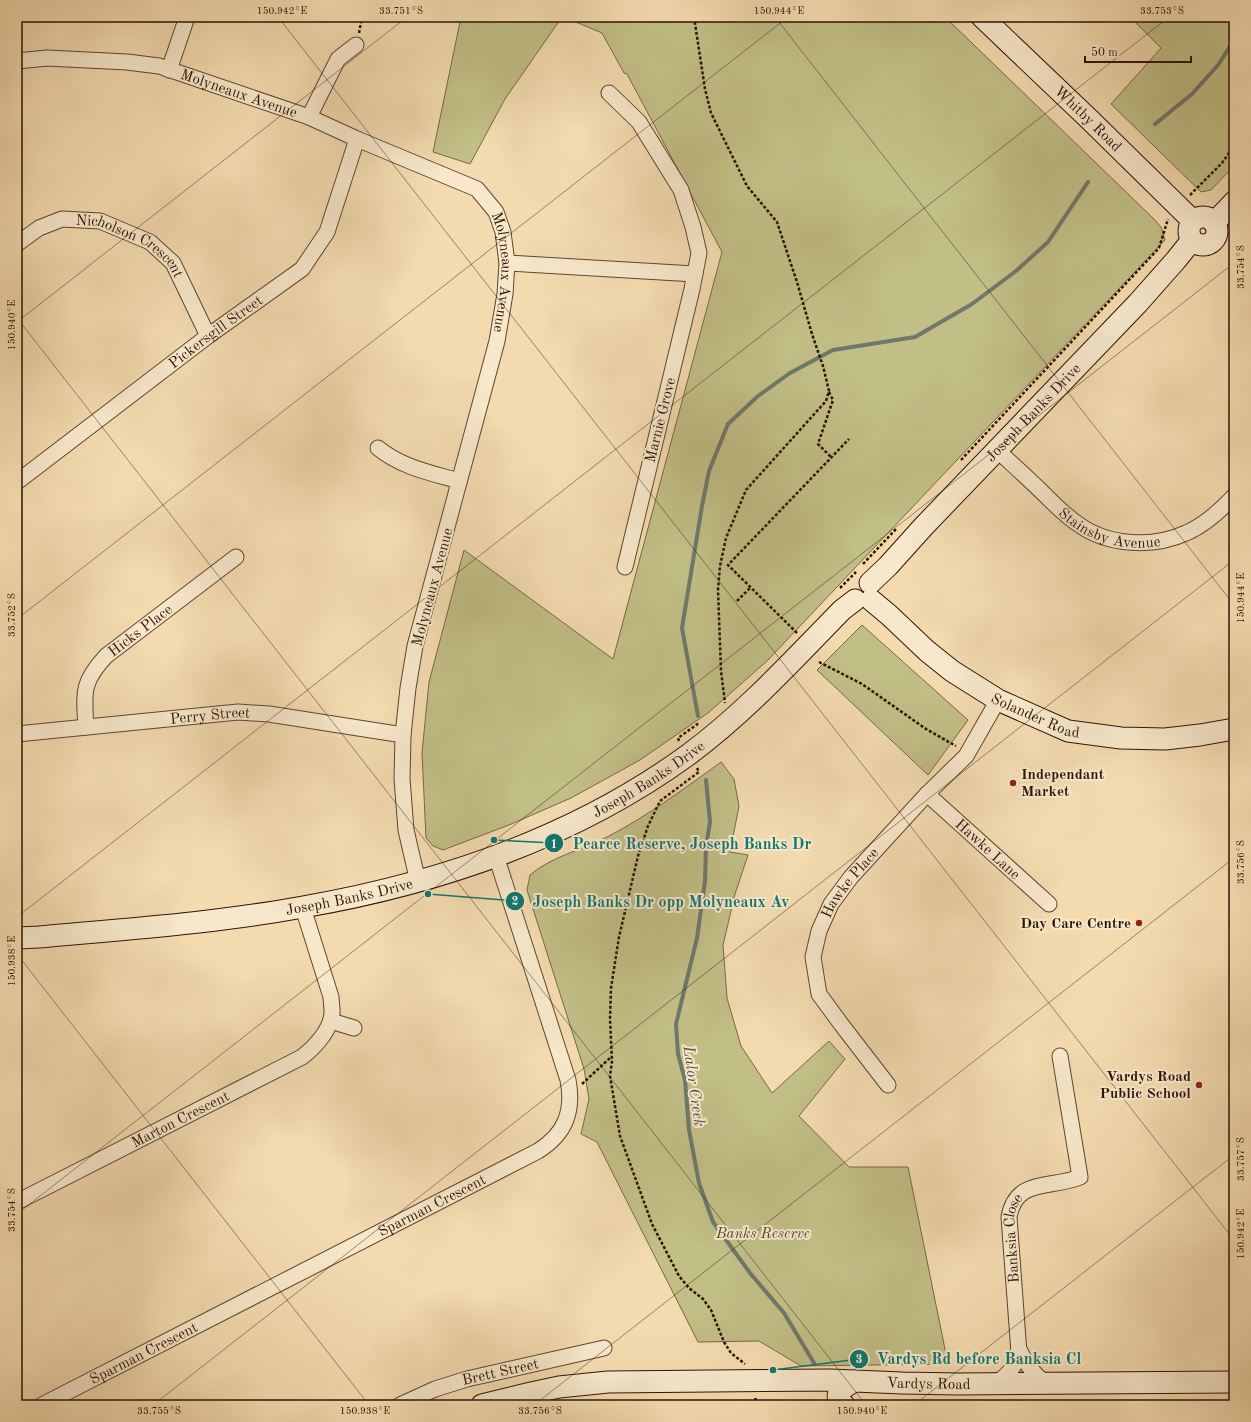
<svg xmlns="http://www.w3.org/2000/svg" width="1251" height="1422" font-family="'Old Standard TT',serif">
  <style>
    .green { fill: #c1be86; stroke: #776846 }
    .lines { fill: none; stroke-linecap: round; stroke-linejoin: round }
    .stream { stroke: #6f786a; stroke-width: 4 }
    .street-casing { stroke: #5e4530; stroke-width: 17 }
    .secondary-casing { stroke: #2d1306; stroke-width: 23 }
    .path { stroke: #2d1306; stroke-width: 2.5; stroke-dasharray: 3 2; stroke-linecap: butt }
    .street { stroke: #f7e8cb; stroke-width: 15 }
    .secondary { stroke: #f7e8cb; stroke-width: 21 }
    .ticks { fill: none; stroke: #2d1306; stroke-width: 1; stroke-opacity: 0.45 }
    .poi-dot { fill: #8f2418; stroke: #f7e8cb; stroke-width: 1.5 }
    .labels { text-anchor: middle; stroke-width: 4; stroke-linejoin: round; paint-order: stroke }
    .street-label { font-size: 15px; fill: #2d1306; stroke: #f7e8cb }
    .poi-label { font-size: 15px; font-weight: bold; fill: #2d1306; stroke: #f7e8cb; text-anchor: end }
    .park-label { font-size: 15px; font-style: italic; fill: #59462c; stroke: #f7e8cb }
    .water-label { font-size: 16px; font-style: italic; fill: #544e40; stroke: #f7e8cb }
    .leader { fill: none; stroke: #0f766e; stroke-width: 1.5 }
    .callout-dot { fill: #0f766e; stroke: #f7e8cb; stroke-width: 1.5 }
    .mark-label { font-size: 12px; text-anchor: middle; font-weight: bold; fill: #fff }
    .callout-label { font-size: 16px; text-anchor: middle; font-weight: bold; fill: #0f766e; stroke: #f7e8cb; stroke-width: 4; stroke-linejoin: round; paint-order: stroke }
    .neatline { fill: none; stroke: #2d1306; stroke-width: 1.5 }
    .ticks-label { font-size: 10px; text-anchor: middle; fill: #2d1306 }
  </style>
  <rect width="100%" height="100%" fill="#f3dbaf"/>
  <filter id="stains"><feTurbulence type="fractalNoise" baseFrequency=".005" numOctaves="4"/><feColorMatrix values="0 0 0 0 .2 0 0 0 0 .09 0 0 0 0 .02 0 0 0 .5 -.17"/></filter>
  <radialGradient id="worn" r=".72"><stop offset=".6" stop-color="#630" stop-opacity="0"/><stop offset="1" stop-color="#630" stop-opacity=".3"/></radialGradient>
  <path class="green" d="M 461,17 L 562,17 L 505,99 L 470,164 L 433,152 Z
    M 564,17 L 945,17 L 1154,219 L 1161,227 L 1165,240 L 767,661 L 708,713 L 640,760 L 571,798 L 509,825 L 443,850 L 433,846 L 426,838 L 422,753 L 429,682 L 464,550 L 613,659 L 722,252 L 627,74 L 624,73 L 602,33 Z
    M 1130,17 L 1234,17 L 1234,166 L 1211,190 L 1201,192 L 1111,104 L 1161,48 Z
    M 862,625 L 968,720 L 928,775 L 817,670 Z
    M 721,762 L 734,779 L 739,806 L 730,852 L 748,855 L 735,894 L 723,945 L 727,998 L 741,1046 L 772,1093 L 829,1041 L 845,1059 L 799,1116 L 849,1167 L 908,1167 L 948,1364 L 801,1366 L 759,1341 L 698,1342 L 597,1142 L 581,1134 L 589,1099 L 584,1069 L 527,890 L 530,875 C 552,856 583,850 609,836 C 649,815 685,788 721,762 Z"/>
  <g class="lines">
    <path class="stream" d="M 1155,124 L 1192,94 L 1218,65 L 1234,40
      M 698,716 L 682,628 L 702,506 L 709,471 L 728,424 L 758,396 L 790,373 L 833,350 L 915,337 L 972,304 L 1016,271 L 1048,242 L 1088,182
      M 706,780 L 710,822 L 706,847 L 705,881 L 697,938 L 676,1024 L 678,1054 L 685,1080 L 689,1130 L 699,1183 L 713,1222 L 750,1273 L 784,1313 L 814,1363"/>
    <defs>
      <g id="street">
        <path id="s1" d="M 17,61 L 47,58 L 127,62 L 159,66 L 309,117 L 357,139 L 477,189 L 496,212 L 503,232 L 507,263 L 505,294 L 497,341 L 415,646 L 408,688 L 403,735 L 402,779 L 406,830 L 418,882"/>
        <path d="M 169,70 L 187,17"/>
        <path d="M 609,93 L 639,122 L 681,190 L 693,227 L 699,253 L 692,289 L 625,567"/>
        <path d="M 309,117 L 338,59 L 356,45"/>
        <path id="s2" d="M 17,244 L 39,228 L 62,219 L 100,221 L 150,242 L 173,263 L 208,336"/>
        <path d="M 507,263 L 695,274"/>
        <path d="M 378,448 C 401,467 431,473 459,481"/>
        <path id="s3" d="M 997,450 C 1013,465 1030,480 1046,496 C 1056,506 1066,516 1078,524 C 1108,546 1153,548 1186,533 C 1205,525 1220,511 1234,496"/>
        <path id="s4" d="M 17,482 L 208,336 L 302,269 L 327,232 L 357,139"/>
        <path id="s5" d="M 86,727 C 84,693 81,683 106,656 L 236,557"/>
        <path id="s6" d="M 17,734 L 238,712 L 269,714 L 403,735"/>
        <path id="s7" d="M 927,794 L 1049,904"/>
        <path d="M 331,1021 L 354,1028"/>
        <path id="s8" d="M 888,1085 L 841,1024 L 819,994 L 813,957 L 819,931 L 831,904 L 851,877 L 927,794 L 966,756 L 998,700"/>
        <path id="s9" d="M 17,1202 L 302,1057 C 315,1047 333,1028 332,1010 C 332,1006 331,1001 331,997 L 303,908"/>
        <path d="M 1019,1349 C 1026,1364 1033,1374 1046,1383"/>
        <path id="s10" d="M 996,1384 C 1007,1375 1016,1367 1019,1353 L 1009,1217 C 1016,1177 1052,1189 1080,1177 L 1060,1056"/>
        <path id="s11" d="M 42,1405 L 538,1151 C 565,1134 574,1112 568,1080 L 496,856"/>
        <path id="s12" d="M 400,1405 L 435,1389 L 467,1379 L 604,1348"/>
      </g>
      <g id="secondary">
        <path id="s13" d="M 982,17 L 1088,118 L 1193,221"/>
        <circle cx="1203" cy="231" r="14"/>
        <path d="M 1214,223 L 1234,202"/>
        <path id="s14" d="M 870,583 L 888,566 L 924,526 L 1138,303 L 1176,260 L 1192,240"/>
        <path id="s15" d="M 871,600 L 889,615 L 927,651 L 952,671 L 998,700 L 1068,731 L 1121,738 L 1165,739 L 1200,735 L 1234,729"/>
        <path id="s16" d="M 17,938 L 39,937 C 127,929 216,923 303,907 C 441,883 574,838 688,755 C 745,713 793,660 842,610 L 855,600"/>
        <path id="s17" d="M 482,1405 L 531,1393 L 559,1387 L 608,1382 L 830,1380 L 902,1383 L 958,1384 L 1234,1382"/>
        <path d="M 844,1405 C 838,1401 837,1398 839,1391 L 854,1381"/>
      </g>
    </defs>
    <use href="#street" class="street-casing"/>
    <use href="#secondary" class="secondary-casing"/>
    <path class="path" d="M 694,17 L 705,89 L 711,113 L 747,186 L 777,222 L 797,282 L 812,334 L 823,366 L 829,391 L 826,401 L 746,490 L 726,538 L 720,566 L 718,590 L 721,671 L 725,703
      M 359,33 L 362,17
      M 1190,195 L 1222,163 L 1234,146
      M 829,392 L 833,400 L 818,444 L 831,457
      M 961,460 L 1159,248 L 1168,219
      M 863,564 L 897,528
      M 840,588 L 856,572
      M 737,601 L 751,587
      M 797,633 L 728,565 L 849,439
      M 819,662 L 862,684 L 926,729 L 956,746
      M 679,741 L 678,738 L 699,723
      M 697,768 L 699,772 L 660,801 L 648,826 L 638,856 L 619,937 L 611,988 L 610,1019 L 612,1061 L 610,1076 L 620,1136 L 652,1224 L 679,1276 L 689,1288 L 703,1299 L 711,1310 L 724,1342 L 731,1353 L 745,1364
      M 582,1084 L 611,1057
      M 755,1398 L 758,1405"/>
    <use href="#street" class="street"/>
    <use href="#secondary" class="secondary"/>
  </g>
  <path class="ticks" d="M 278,17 L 1234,1240M 775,17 L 1234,605M 17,25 L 27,17M 17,318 L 866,1405M 17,322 L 407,17M 17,619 L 788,17M 17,917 L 1169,17M 17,954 L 369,1405M 17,1214 L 1234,263M 153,1405 L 1234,560M 534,1405 L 1234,858M 914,1405 L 1234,1155"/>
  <g class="poi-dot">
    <circle cx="1013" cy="783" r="4"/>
    <circle cx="1139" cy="923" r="4"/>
    <circle cx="1199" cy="1085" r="4"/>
  </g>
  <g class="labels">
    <g class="street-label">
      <text dy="5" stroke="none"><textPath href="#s1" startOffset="227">Molyneaux Avenue</textPath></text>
      <text dy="5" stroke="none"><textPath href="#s13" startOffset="147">Whitby Road</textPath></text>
      <text dy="5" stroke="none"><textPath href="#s2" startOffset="128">Nicholson Crescent</textPath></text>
      <text dy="5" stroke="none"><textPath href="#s1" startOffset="575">Molyneaux Avenue</textPath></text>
      <text dy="5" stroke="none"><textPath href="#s4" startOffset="249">Pickersgill Street</textPath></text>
      <text dy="5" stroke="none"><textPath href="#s14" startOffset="236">Joseph Banks Drive</textPath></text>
      <text transform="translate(660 420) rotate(-76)" y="5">Marnie Grove</text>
      <text dy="5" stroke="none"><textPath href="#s3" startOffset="142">Stainsby Avenue</textPath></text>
      <text transform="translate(432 587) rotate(-75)" y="5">Molyneaux Avenue</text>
      <text dy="5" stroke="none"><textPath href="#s5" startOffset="120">Hicks Place</textPath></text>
      <text dy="5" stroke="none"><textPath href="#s15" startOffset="203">Solander Road</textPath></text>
      <text dy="5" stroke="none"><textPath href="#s6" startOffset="194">Perry Street</textPath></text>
      <text dy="5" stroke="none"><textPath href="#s16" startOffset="659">Joseph Banks Drive</textPath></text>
      <text dy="5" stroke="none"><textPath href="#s7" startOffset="82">Hawke Lane</textPath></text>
      <text dy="5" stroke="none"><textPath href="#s8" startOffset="236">Hawke Place</textPath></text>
      <text dy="5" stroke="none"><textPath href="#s16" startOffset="335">Joseph Banks Drive</textPath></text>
      <text dy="5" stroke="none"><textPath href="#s9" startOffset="183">Marton Crescent</textPath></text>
      <text dy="5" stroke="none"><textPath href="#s11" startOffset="438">Sparman Crescent</textPath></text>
      <text dy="5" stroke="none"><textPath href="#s10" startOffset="155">Banksia Close</textPath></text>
      <text dy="5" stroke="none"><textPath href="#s11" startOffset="114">Sparman Crescent</textPath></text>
      <text dy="5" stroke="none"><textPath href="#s12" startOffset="106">Brett Street</textPath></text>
      <text dy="5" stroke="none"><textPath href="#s17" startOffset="449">Vardys Road</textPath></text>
    </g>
    <g class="poi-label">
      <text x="1021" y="779" text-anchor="start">Independant<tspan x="1021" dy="17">Market</tspan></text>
      <text x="1131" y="928">Day Care Centre</text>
      <text x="1191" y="1081">Vardys Road<tspan x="1191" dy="17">Public School</tspan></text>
    </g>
    <g class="park-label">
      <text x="763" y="1238">Banks Reserve</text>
    </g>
    <g class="water-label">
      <text transform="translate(695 1086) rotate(82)" y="6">Lalor Creek</text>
    </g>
  </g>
  <path class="leader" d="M494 840L554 843M428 894L515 901M773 1370L859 1359"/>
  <g class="callout-dot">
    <circle cx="494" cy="840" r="4"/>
    <circle cx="428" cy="894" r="4"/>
    <circle cx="773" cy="1370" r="4"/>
    <circle cx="554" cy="843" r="10"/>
    <circle cx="515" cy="901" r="10"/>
    <circle cx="859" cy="1359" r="10"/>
  </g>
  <g class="mark-label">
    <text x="554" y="848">1</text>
    <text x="515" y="905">2</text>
    <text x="859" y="1363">3</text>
  </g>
  <g class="callout-label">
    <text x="692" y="849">Pearce Reserve, Joseph Banks Dr</text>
    <text x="661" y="907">Joseph Banks Dr opp Molyneaux Av</text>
    <text x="979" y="1364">Vardys Rd before Banksia Cl</text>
  </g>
  <rect width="1251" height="1422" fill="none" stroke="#f3dbaf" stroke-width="44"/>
  <path d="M1085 56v6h106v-6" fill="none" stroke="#2d1306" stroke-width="2"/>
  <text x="1091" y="56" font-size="12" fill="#2d1306" stroke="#f7e8cb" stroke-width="3" paint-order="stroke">50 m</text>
  <rect x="22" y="22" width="1207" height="1378" class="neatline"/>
  <g class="ticks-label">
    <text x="282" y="14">150.942°E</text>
    <text x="401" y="14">33.751°S</text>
    <text x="779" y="14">150.944°E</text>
    <text x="1162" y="14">33.753°S</text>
    <text transform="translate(1240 267) rotate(-90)" y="4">33.754°S</text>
    <text transform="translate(11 325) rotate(-90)" y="4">150.940°E</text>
    <text transform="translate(1240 598) rotate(-90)" y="4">150.944°E</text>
    <text transform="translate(11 615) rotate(-90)" y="4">33.752°S</text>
    <text transform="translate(1240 862) rotate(-90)" y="4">33.756°S</text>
    <text transform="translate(11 961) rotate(-90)" y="4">150.938°E</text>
    <text transform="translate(1240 1159) rotate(-90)" y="4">33.757°S</text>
    <text transform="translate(11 1210) rotate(-90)" y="4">33.754°S</text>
    <text transform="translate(1240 1234) rotate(-90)" y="4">150.942°E</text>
    <text x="159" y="1414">33.755°S</text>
    <text x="365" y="1414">150.938°E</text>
    <text x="540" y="1414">33.756°S</text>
    <text x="862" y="1414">150.940°E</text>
  </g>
  <rect width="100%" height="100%" filter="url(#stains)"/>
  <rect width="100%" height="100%" fill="url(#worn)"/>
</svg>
